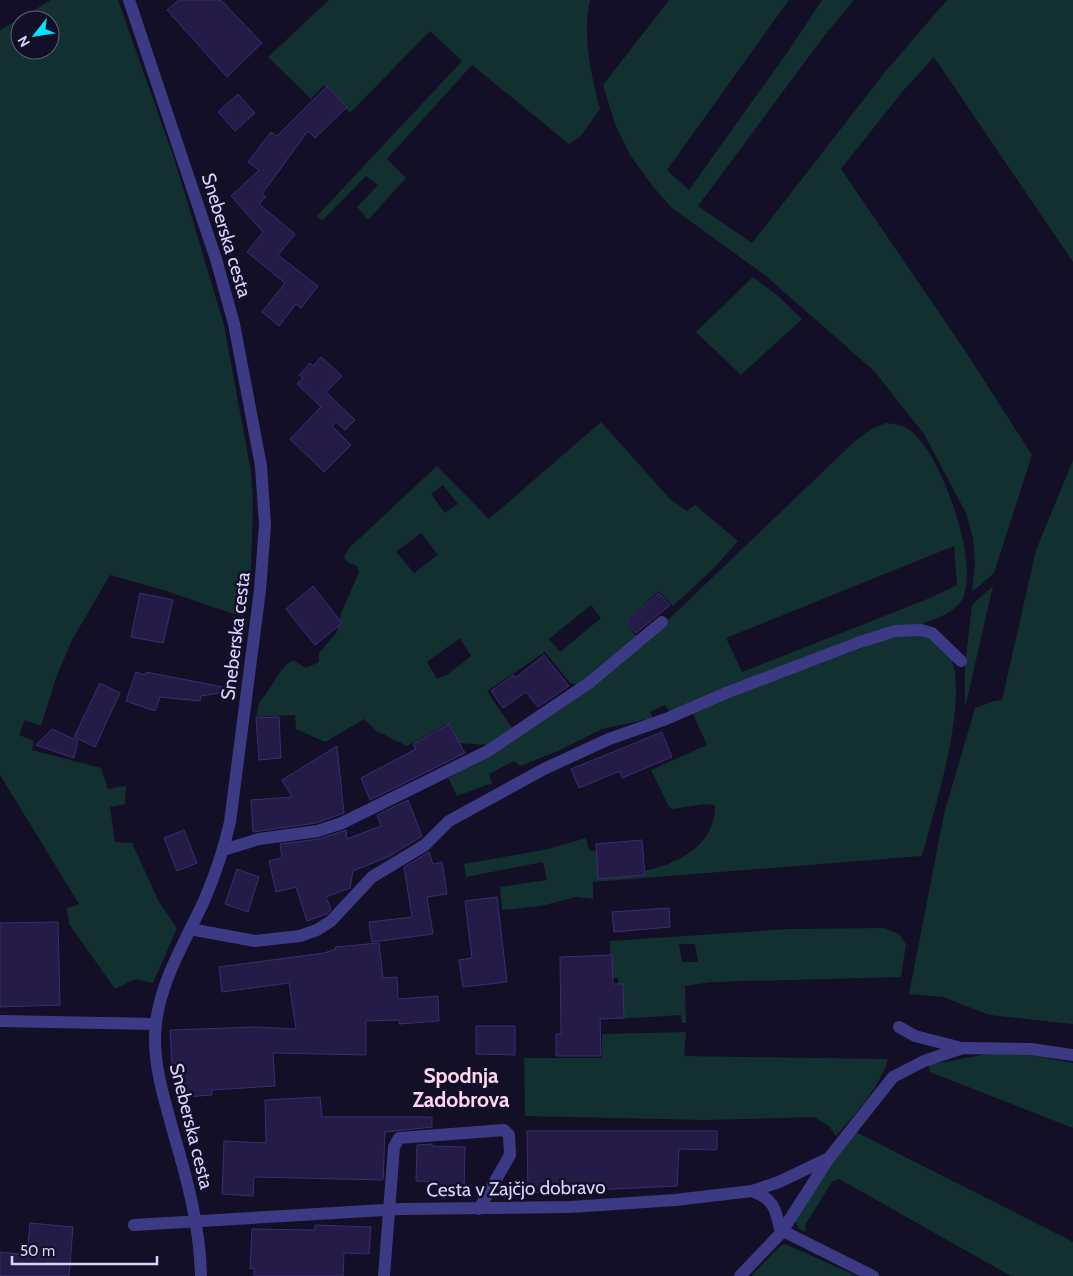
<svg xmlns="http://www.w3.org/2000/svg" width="1073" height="1276" font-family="Cabin,sans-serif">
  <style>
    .green { fill: #12302f; fill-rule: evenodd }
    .building { fill: #241b47; stroke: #3b2d73 }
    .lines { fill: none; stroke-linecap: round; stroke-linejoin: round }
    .minor { stroke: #3d3a85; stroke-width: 12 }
    .labels { text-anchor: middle; stroke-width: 5; stroke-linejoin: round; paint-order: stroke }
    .street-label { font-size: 19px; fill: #d9d4ff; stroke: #130f26 }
    .quarter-label { font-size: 21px; font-weight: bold; fill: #ffd6f0; stroke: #130f26 }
  </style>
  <rect width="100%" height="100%" fill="#130f26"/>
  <path class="green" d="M 51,0 L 118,0 L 175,161 L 224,325 L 251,472 L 253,503 L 251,570 L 246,612 L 243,617 L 163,590 L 110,575 L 72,640 L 56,678 L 41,726 L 25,720 L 19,735 L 34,741 L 32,750 L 101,768 L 108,789 L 126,786 L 125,804 L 110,807 L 115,842 L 132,843 L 159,902 L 177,928 L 153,983 L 135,979 L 115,989 L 69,924 L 67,908 L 79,904 L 0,775 L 0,30 ZM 20,20 L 50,20 L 50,50 L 20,50 Z
    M 329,0 L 590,0 C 582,37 591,73 600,109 L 580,137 L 569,144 L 472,65 L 387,159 L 406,178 L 368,220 L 357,207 L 378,185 L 366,176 L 322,221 L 317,216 L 462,61 L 430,31 L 350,113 L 324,85 L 311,99 L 268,57 Z
    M 669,0 L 789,0 L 667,170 L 689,190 L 791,47 L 822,0 L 854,0 L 825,35 L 698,206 L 752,243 L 885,72 L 947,0 L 1073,0 L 1073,262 L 934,57 L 902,92 L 841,169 L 966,352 L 1032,455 L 994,573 L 972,592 L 975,562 L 973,538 L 966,513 L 924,434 L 874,371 L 766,276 L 672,208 L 654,188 L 630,155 L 615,124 L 603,85 Z
    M 753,277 L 777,295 L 802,319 L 741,375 L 696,332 Z
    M 601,422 L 670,499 L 687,511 L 695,505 L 738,541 L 713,569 L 673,606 L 659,591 L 625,622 L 637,637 L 580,685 L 570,683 L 545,652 L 487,691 L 512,728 L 487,745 L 457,743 L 445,725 L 407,746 L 375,730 L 364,719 L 325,742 L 296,729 L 295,715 L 256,717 L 259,702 C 272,690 278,668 293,660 L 306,668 L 319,662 L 319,653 L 337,632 L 342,611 L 359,572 L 357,566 L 349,563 L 344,558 L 348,549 L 437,466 L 489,519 ZM 443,485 L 458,504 L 445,513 L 431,494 ZM 421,533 L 438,555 L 414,573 L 396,552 ZM 591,605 L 601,618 L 560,652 L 549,639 ZM 460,638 L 471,656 L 447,675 L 437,679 L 427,662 Z
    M 886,423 C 895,424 904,425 911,431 C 942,456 979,560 963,598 C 956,612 936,619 922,624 L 669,711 L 665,705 L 650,712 L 653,718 L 602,729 L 558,751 L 520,766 L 514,761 L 489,774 L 492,783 L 457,796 L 448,778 L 493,753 L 646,641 L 854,442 L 871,429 ZM 954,546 L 957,585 L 930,598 L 742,672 L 726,638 Z
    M 1073,460 L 1073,1024 L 989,1015 L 943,997 L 909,994 L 944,814 L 975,708 L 994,701 L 1002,700 L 1036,550 Z
    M 993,586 L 965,708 L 965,665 L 972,605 Z
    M 896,635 C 914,635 934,634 946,649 C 975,685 933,813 922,856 L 593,882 L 593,899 L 576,897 L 541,906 L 502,910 L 500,887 L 547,880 L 543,862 L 466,877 L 464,864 L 548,849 L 586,838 L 589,850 L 604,853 L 644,871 C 678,864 716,845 715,805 L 704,804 L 673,809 L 669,807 L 651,770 L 707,745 L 692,712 Z
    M 884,928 L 899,934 L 906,944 L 901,977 L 711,982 L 685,986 L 686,1023 L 682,1023 L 681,1015 L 619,1019 L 618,978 L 610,978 L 610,941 L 789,929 ZM 679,944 L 695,944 L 698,962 L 682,962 Z
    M 686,1032 L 684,1056 L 888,1059 C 879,1089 856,1113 836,1136 L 829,1126 L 814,1117 L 706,1120 L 525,1116 L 524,1058 L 602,1058 L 602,1034 Z
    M 998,1052 L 1031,1055 L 1073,1063 L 1073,1128 L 930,1072 L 928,1065 Z
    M 856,1132 L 1073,1242 L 1073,1276 L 1011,1276 L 839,1179 L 832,1182 L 805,1225 L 806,1232 L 799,1229 L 795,1221 L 830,1164 Z
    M 785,1244 L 857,1276 L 751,1276 L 780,1246 Z"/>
  <path class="building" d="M 179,0 L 221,0 L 262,43 L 227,77 L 167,10 Z
    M 327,86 L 347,107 L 315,138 L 308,131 L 262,194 L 266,197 L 259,204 L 295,234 L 278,255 L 318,286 L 301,308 L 296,304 L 279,326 L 262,312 L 285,283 L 247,252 L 263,232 L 231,196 L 259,170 L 248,162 L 271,132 L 277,136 Z
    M 238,94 L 255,113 L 235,131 L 218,112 Z
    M 321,357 L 342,376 L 326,392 L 355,420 L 345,430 L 336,422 L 332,426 L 351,445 L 324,472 L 290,439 L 321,407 L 297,384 L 303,378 L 299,375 L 310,363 L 313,366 Z
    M 313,586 L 342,623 L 315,645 L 286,609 Z
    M 140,593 L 173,600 L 163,643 L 131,637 Z
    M 659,593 L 670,605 L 636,633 L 626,622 Z
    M 544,655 L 569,686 L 538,707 L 526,692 L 503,708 L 491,691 L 513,675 L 515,678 Z
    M 136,672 L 145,675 L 146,672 L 233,689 L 233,691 L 201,696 L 200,701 L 160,697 L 155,711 L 126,701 Z
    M 100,683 L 120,693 L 95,747 L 74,737 Z
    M 279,717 L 281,758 L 259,760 L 256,718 Z
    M 449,724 L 465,753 L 370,800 L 361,778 L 416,749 L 413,744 Z
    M 52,729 L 78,741 L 74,758 L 36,745 Z
    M 662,732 L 672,757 L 622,778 L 620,771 L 579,788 L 571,769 Z
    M 337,746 L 344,813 L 316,823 L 253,832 L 251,800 L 292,797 L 282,780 Z
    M 408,800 L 422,836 L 390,856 L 353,871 L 350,888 L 326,897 L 331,909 L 327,914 L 307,921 L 296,887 L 276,892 L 269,861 L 282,858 L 280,844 L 319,839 L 346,830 L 347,839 L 381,826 L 377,815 Z
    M 184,830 L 197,863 L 177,871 L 164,838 Z
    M 642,840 L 645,875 L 598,879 L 596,844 Z
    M 429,852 L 433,864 L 442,862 L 447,894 L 427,897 L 433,934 L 372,942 L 369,922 L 412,917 L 404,867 Z
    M 237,869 L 259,877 L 248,912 L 225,904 Z
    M 497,897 L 507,982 L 463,987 L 459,960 L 472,958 L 465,901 Z
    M 669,908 L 670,927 L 614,932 L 612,912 Z
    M 58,922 L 60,1005 L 0,1007 L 0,923 Z
    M 379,943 L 383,978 L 397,977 L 398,999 L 438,996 L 439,1021 L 399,1024 L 399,1020 L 366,1021 L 366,1055 L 273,1053 L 275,1086 L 212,1090 L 212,1095 L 184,1097 L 181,1063 L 172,1064 L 170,1030 L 255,1027 L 296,1029 L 289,983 L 222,992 L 219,967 L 324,953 L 336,949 L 335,947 Z
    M 612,955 L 613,984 L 623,984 L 624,1018 L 600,1019 L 601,1056 L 556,1056 L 556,1034 L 561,1034 L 560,957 Z
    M 476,1026 L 515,1026 L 515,1055 L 476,1054 Z
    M 320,1097 L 322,1117 L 432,1117 L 432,1127 L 385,1132 L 383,1180 L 254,1177 L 253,1196 L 222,1194 L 224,1141 L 266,1143 L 265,1100 Z
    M 527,1131 L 717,1131 L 717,1150 L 679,1149 L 677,1186 L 528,1193 Z
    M 432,1144 L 432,1146 L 465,1147 L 464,1193 L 437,1192 L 437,1182 L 416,1181 L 417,1145 Z
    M 30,1223 L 73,1227 L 69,1276 L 0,1276 L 0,1252 L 27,1255 Z
    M 315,1225 L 371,1227 L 369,1254 L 344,1253 L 343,1276 L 254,1276 L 254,1268 L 250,1269 L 252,1229 L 315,1230 Z"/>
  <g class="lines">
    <path class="minor" d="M 129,0 L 216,259 L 234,324 L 261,466 L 265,525 L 260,590 L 230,822 C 224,849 215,875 204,901 C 184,944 155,989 155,1039 C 155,1071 165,1101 173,1131 C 187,1179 200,1226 201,1276
      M 223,850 L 259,839 L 318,831 L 342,823 L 488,751 L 589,683 L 662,622
      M 190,929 L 255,941 L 300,936 L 317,930 L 331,921 L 372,877 L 425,845 L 449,821 L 544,769 L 609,739 L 666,719 L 726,693 L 860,642 L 895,631 L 921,630 L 932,633 L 961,661
      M 0,1021 L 156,1024
      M 899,1027 L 915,1036 L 958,1047
      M 752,1191 C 775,1199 776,1211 781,1233
      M 134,1225 L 401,1209 L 570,1207 L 675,1200 L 752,1191 L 779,1182 L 829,1158 L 893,1077 L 924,1061 L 963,1048 L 1031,1049 L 1073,1055
      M 783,1231 L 873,1276
      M 384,1276 L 394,1147 L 399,1138 L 504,1130 L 509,1135 L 510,1155 L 479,1209
      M 740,1276 L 781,1233 L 829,1158"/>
  </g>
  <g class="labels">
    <g class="street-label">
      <text transform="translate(227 235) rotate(73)" y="7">Sneberska cesta</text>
      <text transform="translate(235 636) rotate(-83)" y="7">Sneberska cesta</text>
      <text transform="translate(192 1126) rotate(76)" y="7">Sneberska cesta</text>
      <text transform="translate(516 1188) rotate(-1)" y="7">Cesta v Zajčjo dobravo</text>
    </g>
    <g class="quarter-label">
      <text x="461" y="1083">Spodnja<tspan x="461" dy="24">Zadobrova</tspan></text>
    </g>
  </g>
  <g transform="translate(35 35) rotate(240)"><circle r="24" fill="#130f26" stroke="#625e7d"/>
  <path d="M0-4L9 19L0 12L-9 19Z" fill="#00e5ff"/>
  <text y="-8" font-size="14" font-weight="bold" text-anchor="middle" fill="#d9d4ff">N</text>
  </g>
  <path d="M12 1256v8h145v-8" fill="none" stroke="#d9d4ff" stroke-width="2.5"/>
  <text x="20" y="1256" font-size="15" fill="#d9d4ff" stroke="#130f26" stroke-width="4" paint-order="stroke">50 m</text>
</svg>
